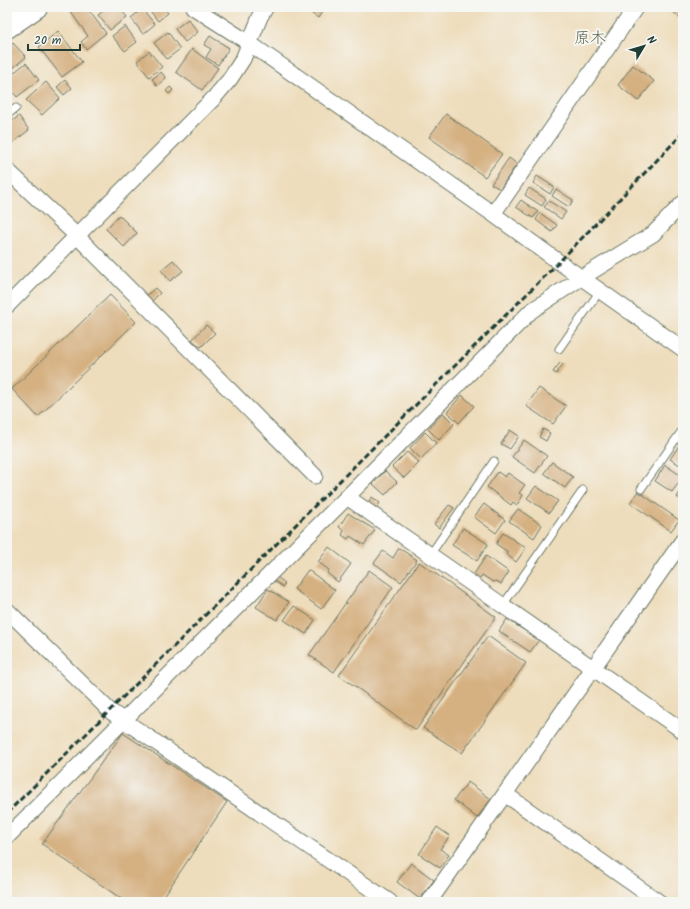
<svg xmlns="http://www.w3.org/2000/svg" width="690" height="909" font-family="Kalam,'Klee One',sans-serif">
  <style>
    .building { fill: #d5b182 }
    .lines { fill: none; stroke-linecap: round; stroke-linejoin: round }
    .service-casing { stroke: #677564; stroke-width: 9 }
    .minor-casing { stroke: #677564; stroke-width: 17 }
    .trunk-casing { stroke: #677564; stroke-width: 24 }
    .service { stroke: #fff; stroke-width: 7 }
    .minor { stroke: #fff; stroke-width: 15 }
    .trunk { stroke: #fff; stroke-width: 22 }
    .rail { stroke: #1f3d34; stroke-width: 3; stroke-dasharray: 6 3; stroke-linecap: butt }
    .labels { text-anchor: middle; stroke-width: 4; stroke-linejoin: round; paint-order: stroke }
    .quarter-label { font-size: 16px; fill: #5f664f; stroke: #f6f6f2 }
  </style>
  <rect width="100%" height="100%" fill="#f6f6f2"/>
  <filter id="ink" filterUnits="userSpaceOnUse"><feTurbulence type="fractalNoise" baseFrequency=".025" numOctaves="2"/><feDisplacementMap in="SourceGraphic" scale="8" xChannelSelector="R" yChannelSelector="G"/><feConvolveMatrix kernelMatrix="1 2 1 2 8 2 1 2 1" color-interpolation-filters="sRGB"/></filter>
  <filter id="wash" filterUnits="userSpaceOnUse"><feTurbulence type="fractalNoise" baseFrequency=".012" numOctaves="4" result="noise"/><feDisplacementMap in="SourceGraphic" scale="16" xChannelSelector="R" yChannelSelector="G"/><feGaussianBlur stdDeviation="0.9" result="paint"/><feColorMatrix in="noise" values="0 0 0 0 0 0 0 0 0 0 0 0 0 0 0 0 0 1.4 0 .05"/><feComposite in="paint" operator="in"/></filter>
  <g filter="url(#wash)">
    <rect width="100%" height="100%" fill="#eeddbc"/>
    <g id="blocks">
      <path class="building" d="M 76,7 L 86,7 L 106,33 L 86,49 L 81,42 L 88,36 L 70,11 Z
        M 108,7 L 119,7 L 127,17 L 110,30 L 98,15 Z
        M 147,7 L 163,7 L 168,13 L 158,21 Z
        M 302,7 L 325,7 L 318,18 Z
        M 667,7 L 683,7 L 683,20 Z
        M 142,9 L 155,24 L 143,34 L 131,18 Z
        M 188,19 L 198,32 L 185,42 L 175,29 Z
        M 125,26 L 137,42 L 125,51 L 112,36 Z
        M 58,31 L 82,62 L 62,77 L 39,47 Z
        M 168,32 L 180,49 L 167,59 L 154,43 Z
        M 210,36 L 229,48 L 218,65 L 206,57 L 211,49 L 204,45 Z
        M 13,43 L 26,57 L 13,68 L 7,62 L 7,49 Z
        M 192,49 L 218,68 L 202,90 L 176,72 Z
        M 149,51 L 162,67 L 149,77 L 137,61 Z
        M 26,63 L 39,80 L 17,97 L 7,85 L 7,78 Z
        M 633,65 L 654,81 L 638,101 L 618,85 Z
        M 161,72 L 166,78 L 157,86 L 152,79 Z
        M 65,80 L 72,88 L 64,95 L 57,87 Z
        M 46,82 L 60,98 L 42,115 L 26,100 Z
        M 170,87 L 173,90 L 169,94 L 166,91 Z
        M 446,114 L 502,154 L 485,177 L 429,137 Z
        M 19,116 L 29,130 L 11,144 L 7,139 L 7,125 Z
        M 509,158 L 517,164 L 500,189 L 491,184 Z
        M 537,176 L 554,187 L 550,194 L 533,183 Z
        M 529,188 L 546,199 L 542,206 L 525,195 Z
        M 556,189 L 573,200 L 569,207 L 552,196 Z
        M 521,200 L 538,212 L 533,218 L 516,207 Z
        M 549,201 L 566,212 L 561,219 L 544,207 Z
        M 540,213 L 557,225 L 552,232 L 536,220 Z
        M 119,215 L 137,233 L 124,247 L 106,229 Z
        M 173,260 L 183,271 L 170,281 L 161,270 Z
        M 155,288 L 160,293 L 152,301 L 147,295 Z
        M 110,295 L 136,322 L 38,417 L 12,389 Z
        M 206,325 L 215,333 L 201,347 L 192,340 Z
        M 560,363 L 563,364 L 556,374 L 553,372 Z
        M 539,388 L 566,406 L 553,424 L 526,406 Z
        M 462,395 L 474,406 L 459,423 L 447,412 Z
        M 443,413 L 454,424 L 439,440 L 428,429 Z
        M 543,429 L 550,433 L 546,441 L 539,437 Z
        M 510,430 L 519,436 L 510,449 L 501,444 Z
        M 425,432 L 436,443 L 421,459 L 410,448 Z
        M 524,440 L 547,456 L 535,473 L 512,457 Z
        M 681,443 L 683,444 L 683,467 L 670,459 Z
        M 407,452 L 419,463 L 404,478 L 392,467 Z
        M 552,462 L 573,477 L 565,488 L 544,473 Z
        M 665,465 L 683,477 L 672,492 L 655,481 Z
        M 385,471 L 397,482 L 385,495 L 373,484 Z
        M 498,472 L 505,477 L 508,473 L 525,485 L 519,493 L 523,495 L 517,505 L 513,502 L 511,505 L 487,487 Z
        M 536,486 L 558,501 L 549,513 L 527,498 Z
        M 683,488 L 683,501 L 677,497 Z
        M 638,491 L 679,520 L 671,531 L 630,503 Z
        M 372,497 L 380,503 L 376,509 L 368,502 Z
        M 484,504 L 505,520 L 496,533 L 474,517 Z
        M 449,505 L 454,508 L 439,528 L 434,524 Z
        M 518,509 L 542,525 L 534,538 L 509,521 Z
        M 348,513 L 375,530 L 364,545 L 350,536 L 348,539 L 342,535 L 344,531 L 339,527 Z
        M 463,528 L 488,544 L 477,561 L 452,545 Z
        M 503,533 L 526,548 L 516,562 L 506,554 L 508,552 L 496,544 Z
        M 329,547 L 351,564 L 338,582 L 327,573 L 329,570 L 318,562 Z
        M 399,548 L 417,560 L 401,582 L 374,563 L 383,551 L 393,558 Z
        M 486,556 L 509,572 L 501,584 L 496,581 L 493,582 L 482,575 L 480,578 L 474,574 Z
        M 419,562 L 496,617 L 416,730 L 339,675 Z
        M 308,570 L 335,590 L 321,609 L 294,589 Z
        M 369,570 L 393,587 L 334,672 L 309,655 Z
        M 277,577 L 285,583 L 283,587 L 274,581 Z
        M 268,589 L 289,602 L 277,620 L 256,607 Z
        M 294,606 L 315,620 L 306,634 L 284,620 Z
        M 507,619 L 539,640 L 530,652 L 499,631 Z
        M 488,636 L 526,663 L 462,753 L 423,728 Z
        M 123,733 L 227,802 L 160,902 L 126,902 L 42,844 Z
        M 468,782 L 491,799 L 477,818 L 454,800 Z
        M 437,827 L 450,836 L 440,849 L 449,855 L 440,868 L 419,854 Z
        M 411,863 L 434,880 L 420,899 L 397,882 Z"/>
    </g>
  </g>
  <g filter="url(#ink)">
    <use href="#blocks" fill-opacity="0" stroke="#677564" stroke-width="1"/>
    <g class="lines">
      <defs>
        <path id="service" d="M 7,115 L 16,108
          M 559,349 L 600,291
          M 641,489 L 683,429
          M 430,555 L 494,461
          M 503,605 L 583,490"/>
        <path id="minor" d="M 193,7 L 249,43 L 493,214 L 559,262 L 683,349
          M 7,170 L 77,236 L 315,476
          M 493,214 L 636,7
          M 7,306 L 213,99 L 230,79 L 243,59 L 260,17 L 266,7
          M 347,497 L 683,731
          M 7,610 L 110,711 L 390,902
          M 505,794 L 659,902
          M 7,837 L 347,497 L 531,311 L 581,278 L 653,234 L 683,203
          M 429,902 L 683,540"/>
        <path id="trunk" d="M 7,27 L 36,7"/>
      </defs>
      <use href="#service" class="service-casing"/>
      <use href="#minor" class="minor-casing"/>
      <use href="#trunk" class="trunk-casing"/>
      <use href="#service" class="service"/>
      <use href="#minor" class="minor"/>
      <use href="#trunk" class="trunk"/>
      <path class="rail" d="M 7,813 L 559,262 L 683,133"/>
    </g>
  </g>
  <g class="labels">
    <g class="quarter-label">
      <text x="590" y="43">原木</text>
    </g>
  </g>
  <rect width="690" height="909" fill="none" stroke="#f6f6f2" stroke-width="24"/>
  <g transform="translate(644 46) rotate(52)" stroke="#f6f6f2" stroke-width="3" paint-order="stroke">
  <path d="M0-3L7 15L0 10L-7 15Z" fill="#1f3d34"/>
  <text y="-6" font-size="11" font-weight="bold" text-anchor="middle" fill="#1f3d34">N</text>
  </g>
  <path d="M28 44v6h52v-6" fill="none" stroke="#1f3d34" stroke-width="2"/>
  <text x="34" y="44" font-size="12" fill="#1f3d34" stroke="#f6f6f2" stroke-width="3" paint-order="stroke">20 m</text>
</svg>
